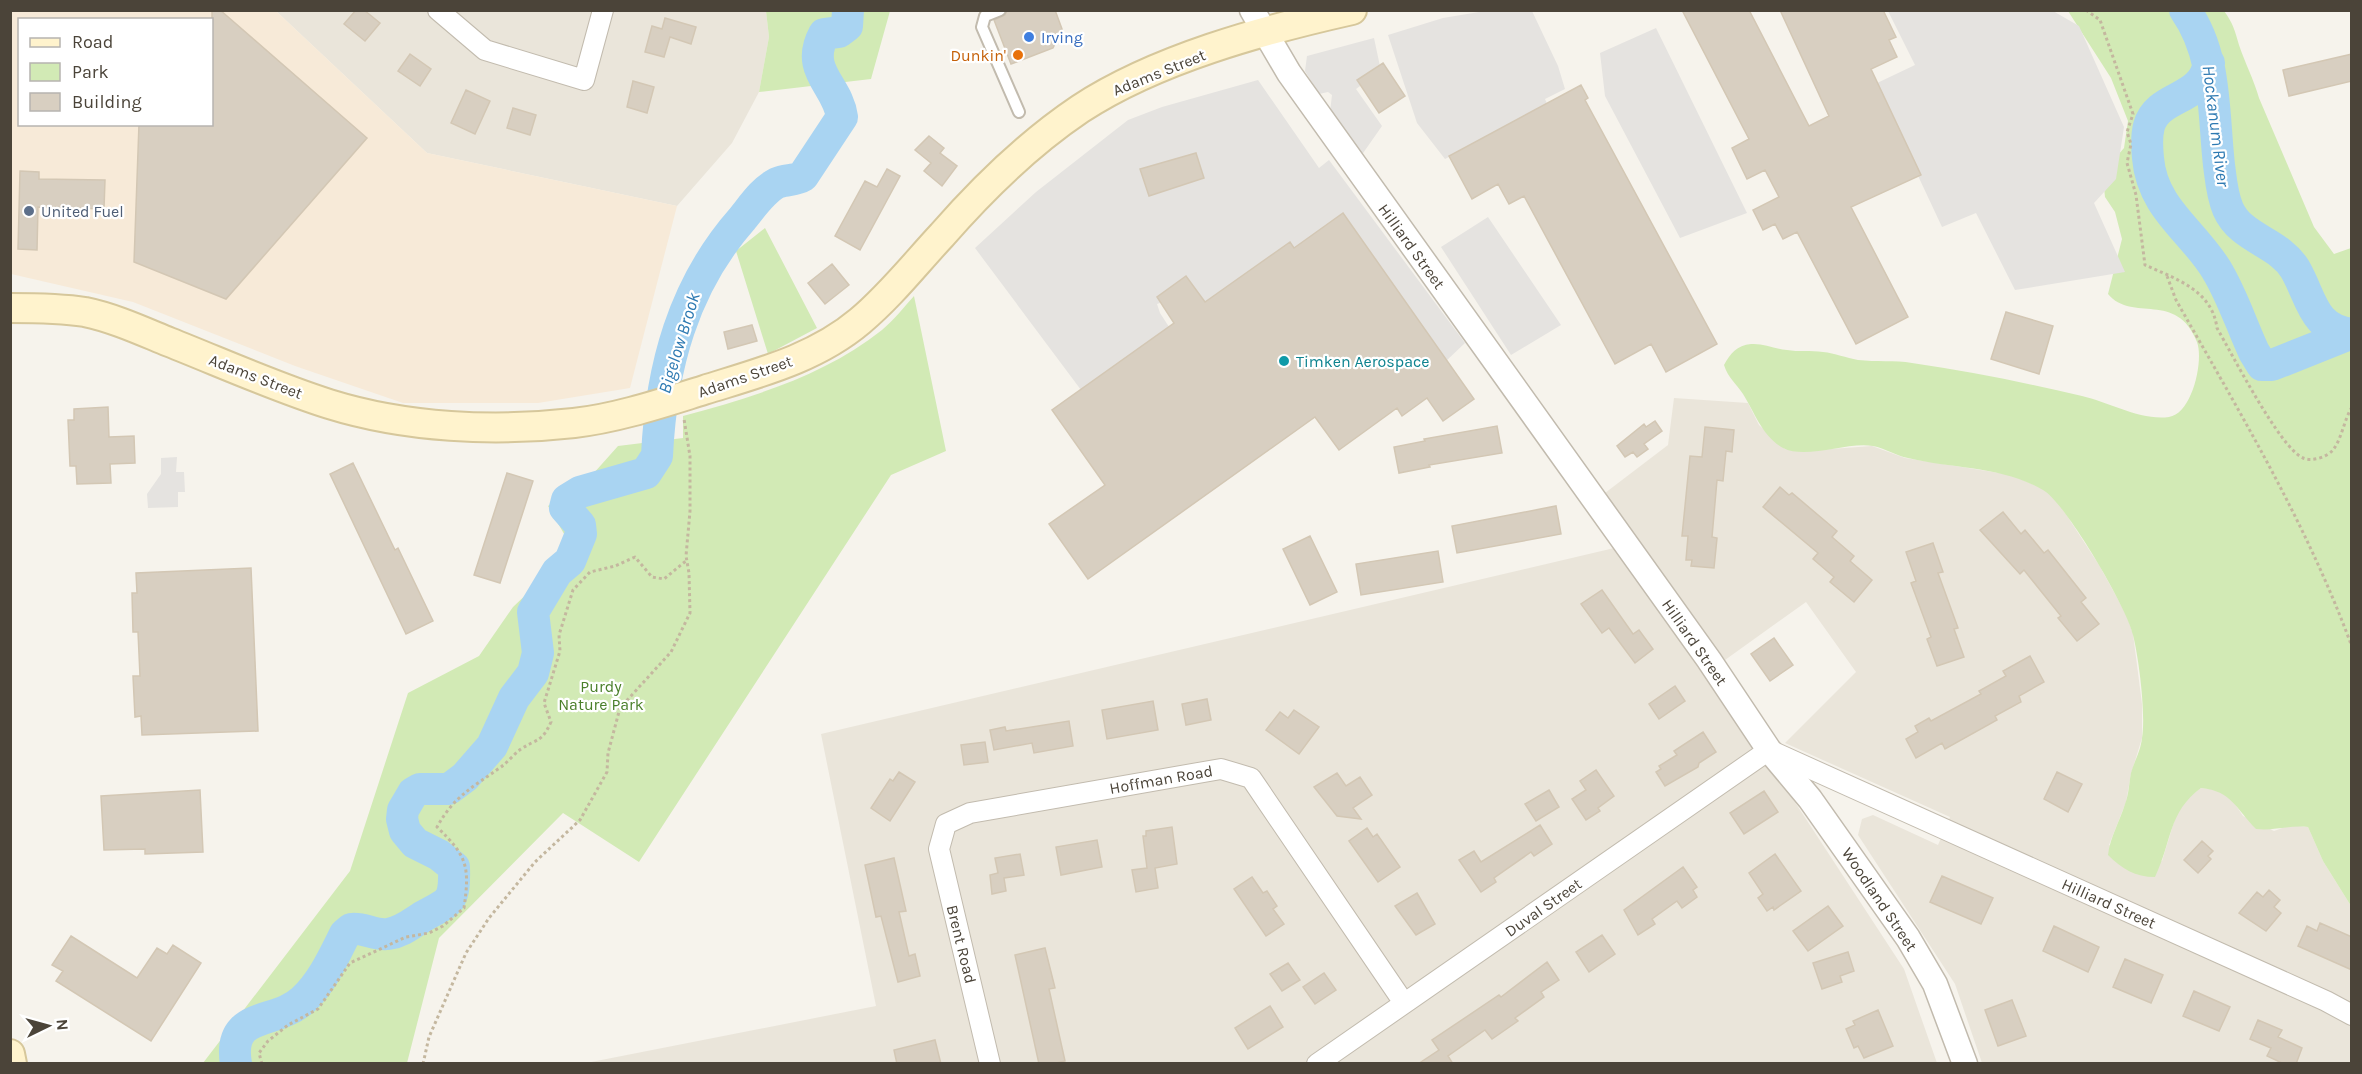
<svg xmlns="http://www.w3.org/2000/svg" width="2362" height="1074" font-family="Karla,sans-serif">
  <style>
    .residential { fill: #eae5da }
    .commercial { fill: #f7ead8; fill-rule: evenodd }
    .green { fill: #d2eab5 }
    .parking { fill: #e5e3e0 }
    .lines { fill: none; stroke-linecap: round; stroke-linejoin: round }
    .river { stroke: #a9d4f2; stroke-width: 32 }
    .building { fill: #d8cfc1; stroke: #d3c7b4; stroke-width: 1.5 }
    .service-casing { stroke: #c2bbae; stroke-width: 14 }
    .minor-casing { stroke: #c2bbae; stroke-width: 22 }
    .tertiary-casing { stroke: #c2bbae; stroke-width: 27 }
    .secondary-casing { stroke: #d6c79b; stroke-width: 32 }
    .path { stroke: #c4b79f; stroke-width: 3; stroke-dasharray: 3 3; stroke-linecap: butt }
    .service { stroke: #fff; stroke-width: 10 }
    .minor { stroke: #fff; stroke-width: 20 }
    .tertiary { stroke: #fff; stroke-width: 24 }
    .secondary { stroke: #fff3cd; stroke-width: 28 }
    .shop-dot { fill: #3f7fe0; stroke: #fff; stroke-width: 2 }
    .food-dot { fill: #e8710a; stroke: #fff; stroke-width: 2 }
    .service-dot { fill: #5c6f8a; stroke: #fff; stroke-width: 2 }
    .culture-dot { fill: #0f9aa8; stroke: #fff; stroke-width: 2 }
    .labels { text-anchor: middle; stroke-width: 4.5; stroke-linejoin: round; paint-order: stroke }
    .shop-label { font-size: 16px; fill: #366cbe; stroke: #fff; text-anchor: start }
    .food-label { font-size: 16px; fill: #c56008; stroke: #fff; text-anchor: end }
    .street-label { font-size: 16px; fill: #4b4439; stroke: #fff }
    .service-label { font-size: 16px; fill: #4e5e75; stroke: #fff; text-anchor: start }
    .culture-label { font-size: 16px; fill: #0d838f; stroke: #fff; text-anchor: start }
    .park-label { font-size: 16px; fill: #4a7f2a; stroke: #fff }
    .water-label { font-size: 18px; font-style: italic; fill: #2e7ab2; stroke: #fff }
  </style>
  <rect width="100%" height="100%" fill="#f6f3ec"/>
  <path class="residential" d="M 276,11 L 766,11 L 769,37 L 759,92 L 732,143 L 677,206 L 427,153 Z
    M 1674,398 L 1748,403 L 1759,425 L 1785,449 L 1803,451 L 1872,446 L 1905,458 L 2012,475 L 2045,490 L 2058,502 L 2099,565 L 2126,614 L 2133,634 L 2142,704 L 2142,738 L 2131,774 L 2126,802 L 2109,845 L 2162,861 L 2177,812 L 2187,798 L 2201,788 L 2219,790 L 2233,801 L 2243,816 L 2274,831 L 2291,825 L 2308,827 L 2323,861 L 2351,906 L 2351,1063 L 1982,1063 L 1955,984 L 1858,835 L 1862,819 L 1873,815 L 1938,845 L 1950,817 L 1785,743 L 1856,672 L 1806,602 L 1725,660 L 1605,493 L 1668,445 Z
    M 1627,545 L 1904,969 L 1937,1063 L 581,1064 L 876,1006 L 821,734 Z"/>
  <path class="commercial" d="M 10,11 L 276,11 L 427,153 L 677,206 L 630,388 L 538,403 L 403,403 L 295,366 L 133,302 L 11,274 ZM 20,20 L 212,20 L 212,124 L 20,124 Z"/>
  <path class="green" d="M 766,11 L 890,11 L 871,79 L 759,92 L 769,37 Z
    M 2068,11 L 2224,11 C 2233,23 2235,31 2239,45 C 2245,63 2254,80 2259,98 L 2314,227 L 2334,254 L 2351,248 L 2351,906 L 2323,861 L 2308,827 C 2289,825 2275,831 2256,829 C 2236,809 2232,791 2201,788 C 2168,812 2172,842 2155,877 C 2135,877 2122,869 2108,855 C 2110,837 2120,821 2125,804 C 2129,794 2129,783 2131,773 C 2134,762 2141,750 2142,738 C 2146,714 2139,659 2133,635 C 2128,609 2065,502 2043,490 C 2002,466 1953,469 1908,458 C 1896,456 1885,448 1873,446 C 1848,441 1807,460 1783,448 C 1762,436 1755,413 1743,394 C 1736,383 1728,378 1724,365 C 1730,354 1737,345 1751,344 C 1763,343 1775,349 1787,350 C 1798,352 1811,350 1823,352 C 1835,353 1846,358 1858,360 C 1876,362 1895,360 1912,363 C 1969,371 2026,383 2082,396 C 2109,402 2141,421 2169,417 C 2192,414 2204,361 2197,342 C 2177,290 2132,323 2108,294 L 2122,239 L 2115,212 L 2105,197 L 2103,178 L 2105,170 L 2124,148 L 2128,121 L 2111,78 Z
    M 765,228 L 817,328 L 768,354 L 736,251 Z
    M 914,296 L 946,451 L 891,475 L 639,862 L 563,813 L 439,938 L 407,1063 L 203,1063 L 350,871 L 408,693 L 479,656 L 513,607 L 556,566 L 575,553 L 548,506 L 593,474 L 618,446 L 683,438 L 683,416 C 753,397 824,376 882,330 C 894,320 904,307 914,296 Z"/>
  <path class="parking" d="M 1485,11 L 1532,11 L 1558,66 L 1565,89 L 1545,99 L 1548,106 L 1445,159 L 1417,123 L 1388,35 L 1443,18 Z
    M 1888,11 L 2053,11 L 2079,26 L 2124,127 L 2116,179 L 2094,203 L 2125,272 L 2015,290 L 1976,213 L 1942,227 L 1875,84 L 1915,65 Z
    M 1656,28 L 1747,213 L 1680,238 L 1605,96 L 1600,53 Z
    M 1374,38 L 1381,71 L 1356,89 L 1382,126 L 1361,156 L 1330,112 L 1332,95 L 1328,92 L 1319,94 L 1305,71 L 1307,56 Z
    M 1258,80 L 1319,168 L 1329,160 L 1465,343 L 1445,362 L 1207,316 L 1190,293 L 1157,304 L 1160,313 L 1173,333 L 1084,394 L 975,248 L 1036,192 L 1128,120 L 1162,107 Z
    M 1488,217 L 1561,325 L 1511,355 L 1441,247 Z
    M 177,457 L 176,472 L 184,472 L 185,492 L 178,492 L 178,507 L 148,508 L 147,494 L 161,474 L 161,458 Z"/>
  <g class="lines">
    <path class="river" d="M 2185,10 C 2217,55 2213,112 2219,165 C 2221,180 2222,195 2228,209 C 2241,239 2279,242 2295,269 C 2312,298 2312,329 2352,334
      M 2209,63 C 2202,102 2158,94 2149,126 C 2146,137 2147,148 2148,158 C 2152,208 2192,230 2216,269 C 2232,295 2241,324 2254,352 L 2262,365 L 2272,365 L 2350,334
      M 236,1064 C 227,1010 275,1026 303,1000 C 322,983 334,956 345,934 L 351,929 C 363,927 375,936 388,934 C 402,932 411,924 422,917 C 450,901 455,904 454,867 L 439,855 L 415,843 L 405,831 L 402,819 L 403,810 L 413,793 L 420,789 L 449,789 L 465,777 L 492,746 L 514,698 L 533,673 L 538,653 L 533,612 L 557,572 L 570,561 L 581,534 L 580,525 L 565,508 L 567,500 L 580,492 L 646,473 L 657,456 C 661,368 683,286 742,219 C 752,207 762,191 777,183 C 786,179 795,181 803,176 L 842,117 C 838,85 804,71 824,34 L 839,32 L 847,26 L 848,10"/>
  </g>
  <path class="building" d="M 212,10 L 220,10 L 367,138 L 226,299 L 134,262 L 139,124 L 212,124 Z
    M 356,10 L 364,10 L 380,23 L 365,41 L 344,24 Z
    M 1007,10 L 1055,10 L 1062,29 L 1053,48 L 1011,64 L 994,20 L 1005,15 Z
    M 1682,10 L 1749,10 L 1809,126 L 1829,116 L 1780,10 L 1883,10 L 1896,37 L 1889,40 L 1897,57 L 1871,69 L 1921,175 L 1851,207 L 1908,317 L 1856,344 L 1797,232 L 1783,239 L 1775,224 L 1763,230 L 1753,210 L 1779,197 L 1765,170 L 1747,179 L 1732,148 L 1749,139 Z
    M 665,18 L 696,27 L 691,44 L 670,37 L 664,57 L 645,52 L 652,26 L 662,29 Z
    M 410,54 L 431,69 L 420,86 L 398,71 Z
    M 2352,54 L 2352,81 L 2289,96 L 2283,70 Z
    M 1383,63 L 1405,96 L 1379,113 L 1357,80 Z
    M 633,81 L 654,87 L 647,113 L 627,107 Z
    M 1581,85 L 1588,98 L 1585,100 L 1717,344 L 1666,372 L 1651,344 L 1615,364 L 1524,196 L 1509,204 L 1498,184 L 1472,199 L 1449,156 Z
    M 466,90 L 490,101 L 475,134 L 451,123 Z
    M 513,108 L 536,115 L 530,135 L 507,128 Z
    M 929,136 L 944,148 L 940,153 L 957,166 L 942,186 L 924,171 L 931,163 L 915,150 Z
    M 1196,153 L 1204,178 L 1149,196 L 1140,169 Z
    M 887,169 L 900,176 L 860,250 L 835,236 L 865,181 L 877,187 Z
    M 20,171 L 39,172 L 39,179 L 105,180 L 104,209 L 38,207 L 37,250 L 18,249 Z
    M 1343,213 L 1474,399 L 1443,421 L 1427,398 L 1402,416 L 1397,408 L 1339,450 L 1315,417 L 1088,579 L 1049,524 L 1105,485 L 1052,410 L 1174,323 L 1157,297 L 1186,276 L 1205,302 L 1290,242 L 1294,248 Z
    M 832,264 L 849,285 L 825,304 L 808,283 Z
    M 2006,312 L 2053,326 L 2039,374 L 1991,359 Z
    M 752,325 L 757,341 L 728,349 L 724,332 Z
    M 108,407 L 109,437 L 134,436 L 135,463 L 110,464 L 111,483 L 77,484 L 76,466 L 70,466 L 68,420 L 74,420 L 74,409 Z
    M 1655,421 L 1662,431 L 1644,444 L 1648,449 L 1637,457 L 1633,452 L 1625,457 L 1617,446 L 1644,424 L 1646,427 Z
    M 1497,426 L 1502,453 L 1429,465 L 1430,467 L 1399,473 L 1394,447 L 1425,441 L 1424,439 Z
    M 1705,427 L 1734,430 L 1732,452 L 1726,451 L 1723,481 L 1717,480 L 1712,537 L 1717,538 L 1714,568 L 1691,566 L 1692,560 L 1686,560 L 1688,536 L 1682,536 L 1690,456 L 1702,457 Z
    M 353,463 L 395,550 L 398,548 L 433,621 L 406,634 L 330,474 Z
    M 507,473 L 533,481 L 500,583 L 474,575 Z
    M 1780,487 L 1789,495 L 1792,493 L 1837,531 L 1832,537 L 1854,556 L 1850,561 L 1872,580 L 1854,602 L 1830,582 L 1834,577 L 1813,559 L 1818,553 L 1763,507 Z
    M 1556,506 L 1561,534 L 1457,553 L 1452,526 Z
    M 2003,512 L 2021,534 L 2025,530 L 2044,553 L 2048,550 L 2086,598 L 2081,602 L 2099,624 L 2077,641 L 2058,618 L 2061,616 L 2024,570 L 2020,574 L 1980,530 Z
    M 1310,536 L 1337,592 L 1310,605 L 1283,549 Z
    M 1933,543 L 1943,572 L 1938,573 L 1958,628 L 1954,629 L 1964,657 L 1937,666 L 1927,639 L 1931,637 L 1911,583 L 1916,581 L 1906,552 Z
    M 1438,551 L 1443,582 L 1361,595 L 1356,564 Z
    M 251,568 L 258,731 L 142,735 L 141,716 L 135,717 L 133,676 L 140,676 L 138,632 L 133,632 L 132,593 L 137,593 L 136,573 Z
    M 1602,590 L 1633,634 L 1639,630 L 1653,649 L 1635,663 L 1609,628 L 1602,633 L 1581,604 Z
    M 1774,638 L 1793,665 L 1770,681 L 1751,654 Z
    M 2030,656 L 2044,682 L 2019,696 L 2021,702 L 1995,716 L 1997,720 L 1945,749 L 1942,743 L 1916,758 L 1906,739 L 1918,732 L 1915,726 L 1929,718 L 1931,721 L 1981,694 L 1979,691 L 2006,676 L 2003,671 Z
    M 1675,686 L 1685,701 L 1659,719 L 1649,704 Z
    M 1207,699 L 1211,720 L 1186,725 L 1182,704 Z
    M 1153,701 L 1158,730 L 1107,739 L 1102,710 Z
    M 1294,710 L 1319,727 L 1299,754 L 1266,730 L 1280,712 L 1288,718 Z
    M 1069,721 L 1073,746 L 1034,753 L 1032,743 L 994,750 L 990,730 L 1005,727 L 1006,731 Z
    M 1703,732 L 1716,752 L 1699,763 L 1698,767 L 1665,786 L 1656,772 L 1661,769 L 1659,766 L 1677,755 L 1674,751 Z
    M 985,742 L 988,762 L 964,765 L 961,745 Z
    M 1596,770 L 1614,796 L 1598,808 L 1600,811 L 1586,820 L 1572,799 L 1586,790 L 1580,781 Z
    M 899,772 L 915,782 L 890,821 L 871,808 L 890,779 L 893,781 Z
    M 2057,772 L 2082,784 L 2068,812 L 2044,799 Z
    M 1337,773 L 1346,786 L 1360,777 L 1372,795 L 1353,808 L 1361,819 L 1337,816 L 1314,787 Z
    M 200,790 L 203,852 L 145,854 L 145,849 L 104,850 L 101,796 Z
    M 1549,790 L 1559,807 L 1536,821 L 1525,804 Z
    M 1764,791 L 1778,812 L 1744,834 L 1730,813 Z
    M 1540,825 L 1552,844 L 1534,856 L 1531,852 L 1494,878 L 1496,882 L 1481,892 L 1459,860 L 1474,851 L 1481,862 Z
    M 1172,827 L 1177,864 L 1155,868 L 1158,888 L 1136,892 L 1132,870 L 1147,868 L 1143,836 L 1146,836 L 1146,831 Z
    M 1367,828 L 1373,837 L 1377,834 L 1400,867 L 1378,882 L 1349,841 Z
    M 1097,840 L 1102,867 L 1061,875 L 1056,847 Z
    M 2202,841 L 2213,851 L 2208,856 L 2211,859 L 2198,873 L 2184,860 Z
    M 1020,854 L 1024,875 L 1004,878 L 1006,891 L 992,894 L 990,875 L 998,873 L 995,858 Z
    M 1775,854 L 1801,891 L 1774,910 L 1773,907 L 1767,911 L 1758,898 L 1763,894 L 1749,873 Z
    M 894,858 L 906,911 L 899,912 L 909,956 L 915,954 L 920,976 L 898,982 L 881,916 L 876,917 L 865,865 Z
    M 1683,867 L 1697,887 L 1693,890 L 1697,897 L 1682,908 L 1677,901 L 1652,919 L 1655,924 L 1638,935 L 1624,910 Z
    M 1942,876 L 1993,898 L 1981,924 L 1930,902 Z
    M 1252,877 L 1263,893 L 1267,891 L 1277,906 L 1273,909 L 1284,924 L 1266,936 L 1234,889 Z
    M 2269,890 L 2280,900 L 2274,907 L 2281,913 L 2266,931 L 2239,913 L 2257,892 L 2263,897 Z
    M 1417,893 L 1435,924 L 1416,935 L 1395,906 Z
    M 1828,906 L 1843,926 L 1808,951 L 1793,931 Z
    M 2320,923 L 2352,937 L 2352,970 L 2298,946 L 2307,926 L 2317,931 Z
    M 2054,926 L 2099,947 L 2088,972 L 2043,951 Z
    M 1602,935 L 1615,954 L 1589,972 L 1576,952 Z
    M 71,936 L 137,978 L 157,948 L 167,954 L 173,945 L 201,963 L 151,1041 L 56,981 L 63,971 L 52,965 Z
    M 1045,948 L 1055,988 L 1049,989 L 1065,1061 L 1052,1064 L 1039,1064 L 1015,955 Z
    M 1848,952 L 1854,971 L 1840,976 L 1842,982 L 1822,989 L 1813,963 Z
    M 2125,959 L 2163,975 L 2151,1003 L 2113,987 Z
    M 1547,962 L 1559,980 L 1541,992 L 1544,997 L 1515,1018 L 1518,1021 L 1492,1039 L 1485,1030 L 1448,1056 L 1453,1064 L 1418,1064 L 1439,1050 L 1432,1040 L 1499,995 L 1501,997 Z
    M 1288,963 L 1300,980 L 1282,991 L 1270,974 Z
    M 1324,973 L 1336,990 L 1315,1004 L 1303,987 Z
    M 2194,991 L 2230,1007 L 2219,1031 L 2183,1016 Z
    M 2012,1000 L 2026,1036 L 1998,1046 L 1985,1010 Z
    M 1270,1006 L 1283,1027 L 1248,1049 L 1235,1028 Z
    M 1878,1010 L 1893,1046 L 1864,1058 L 1858,1046 L 1854,1048 L 1846,1029 L 1855,1025 L 1853,1021 Z
    M 2258,1020 L 2282,1030 L 2278,1037 L 2302,1048 L 2296,1064 L 2284,1064 L 2267,1056 L 2271,1048 L 2250,1039 Z
    M 935,1040 L 941,1064 L 897,1064 L 894,1050 Z"/>
  <g class="lines">
    <defs>
      <path id="service" d="M 1000,10 L 985,16 L 982,27 L 1019,112"/>
      <path id="minor" d="M 438,10 L 485,50 L 584,80 L 603,10
        M 990,1064 L 939,849 L 946,824 L 970,813 L 1221,769 L 1251,778 L 1404,1003
        M 1317,1064 L 1769,750 L 2326,1001 L 2352,1015"/>
      <path id="tertiary" d="M 1252,10 L 1289,73 L 1709,660 L 1769,750 L 1810,799 L 1908,938 L 1935,984 L 1965,1064"/>
      <path id="secondary" d="M 10,308 C 35,308 60,308 85,312 C 114,318 142,331 169,342 C 222,363 275,387 329,404 C 406,428 494,432 574,423 C 618,418 662,403 704,390 C 758,373 815,359 860,321 C 890,296 915,264 942,235 C 983,188 1028,144 1080,109 C 1156,59 1263,30 1352,10
        M 10,1054 L 12,1064"/>
    </defs>
    <use href="#service" class="service-casing"/>
    <use href="#minor" class="minor-casing"/>
    <use href="#tertiary" class="tertiary-casing"/>
    <use href="#secondary" class="secondary-casing"/>
    <path class="path" d="M 2086,10 L 2100,20 L 2133,114 L 2127,132 L 2131,144 L 2127,163 L 2136,195 L 2145,265 C 2176,279 2212,290 2217,328 C 2232,354 2280,448 2303,458 C 2312,462 2327,457 2333,450 C 2342,438 2344,420 2352,407
      M 2167,276 L 2176,300 C 2240,413 2307,524 2352,647
      M 262,1064 L 259,1053 L 268,1041 L 288,1025 L 318,1009 L 350,963 L 406,937 L 429,933 L 443,926 L 464,908 C 470,866 467,856 437,827 C 454,796 473,787 501,767 C 508,762 514,754 521,749 C 538,738 542,742 551,722 L 544,703 L 560,651 L 559,635 L 573,590 L 590,572 L 615,566 L 635,557 L 652,577 L 664,579 L 687,560
      M 423,1064 L 429,1037 L 466,953 L 489,918 L 535,862 L 580,820 L 607,772 L 608,753 L 620,708 L 671,652 L 690,613 L 689,573 L 686,556 L 690,511 L 690,456 L 684,419"/>
    <use href="#service" class="service"/>
    <use href="#minor" class="minor"/>
    <use href="#tertiary" class="tertiary"/>
    <use href="#secondary" class="secondary"/>
  </g>
  <circle class="shop-dot" cx="1029" cy="37" r="6"/>
  <circle class="food-dot" cx="1018" cy="55" r="6"/>
  <circle class="service-dot" cx="29" cy="211" r="6"/>
  <circle class="culture-dot" cx="1284" cy="361" r="6"/>
  <g class="labels">
    <g class="shop-label">
      <text x="1041" y="43">Irving</text>
    </g>
    <g class="food-label">
      <text x="1006" y="61">Dunkin'</text>
    </g>
    <g class="street-label">
      <text transform="translate(1159 72) rotate(-22)" y="6">Adams Street</text>
      <text transform="translate(1412 246) rotate(54)" y="6">Hilliard Street</text>
      <text transform="translate(256 376) rotate(21)" y="6">Adams Street</text>
      <text transform="translate(745 376) rotate(-19)" y="6">Adams Street</text>
      <text transform="translate(1695 642) rotate(55)" y="6">Hilliard Street</text>
      <text transform="translate(1161 779) rotate(-10)" y="6">Hoffman Road</text>
      <text transform="translate(1880 899) rotate(56)" y="6">Woodland Street</text>
      <text transform="translate(2109 903) rotate(24)" y="6">Hilliard Street</text>
      <text transform="translate(1543 907) rotate(-35)" y="6">Duval Street</text>
      <text transform="translate(962 944) rotate(76)" y="6">Brent Road</text>
    </g>
    <g class="service-label">
      <text x="41" y="217">United Fuel</text>
    </g>
    <g class="culture-label">
      <text x="1296" y="367">Timken Aerospace</text>
    </g>
    <g class="park-label">
      <text x="601" y="692">Purdy<tspan x="601" dy="18">Nature Park</tspan></text>
    </g>
    <g class="water-label">
      <text transform="translate(2216 126) rotate(83)" y="6">Hockanum River</text>
      <text transform="translate(679 343) rotate(-73)" y="6">Bigelow Brook</text>
    </g>
  </g>
  <rect width="2362" height="1074" fill="none" stroke="#4b4439" stroke-width="24"/>
  <rect x="18" y="18" width="195" height="108" fill="#ffffff" stroke="#b7b4b0" stroke-width="1.5"/>
  <rect x="30" y="38" width="30" height="9" fill="#fff3cd" stroke="#b7b4b0" stroke-width="1.5"/>
  <text x="72" y="48" font-size="18" fill="#4b4439">Road</text>
  <rect x="30" y="63" width="30" height="18" fill="#d2eab5" stroke="#b7b4b0" stroke-width="1.5"/>
  <text x="72" y="78" font-size="18" fill="#4b4439">Park</text>
  <rect x="30" y="93" width="30" height="18" fill="#d8cfc1" stroke="#b7b4b0" stroke-width="1.5"/>
  <text x="72" y="108" font-size="18" fill="#4b4439">Building</text>
  <g transform="translate(48 1026) rotate(85)" stroke="#ffffff" stroke-width="4.5" paint-order="stroke">
  <path d="M0-4.5L10 22L0 15L-10 22Z" fill="#4b4439"/>
  <text y="-9" font-size="16" font-weight="bold" text-anchor="middle" fill="#4b4439">N</text>
  </g>
</svg>
